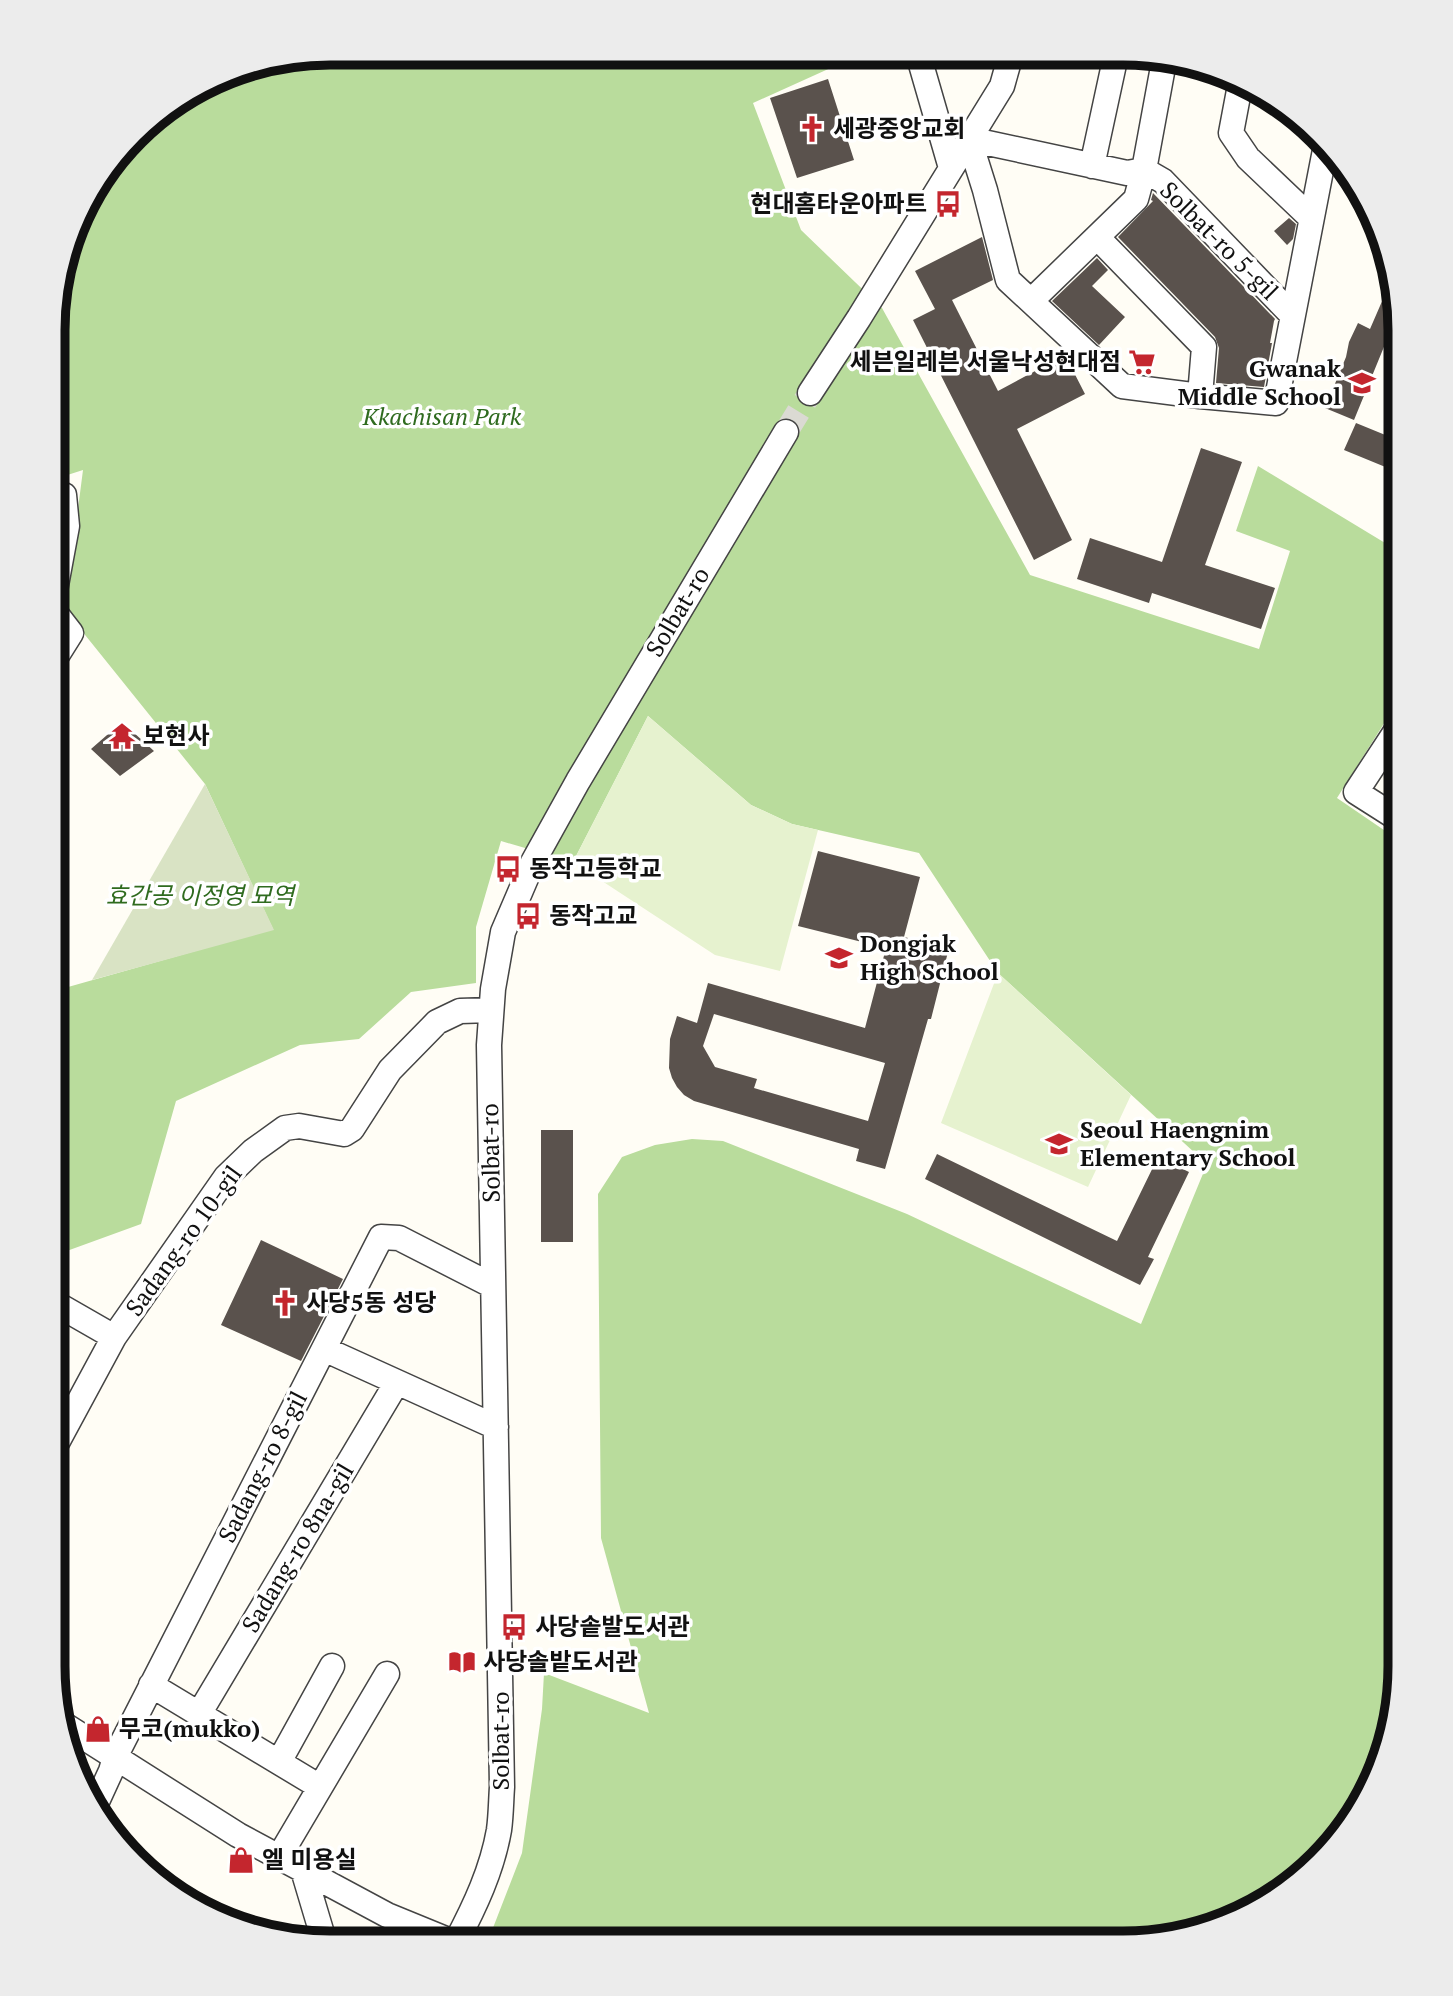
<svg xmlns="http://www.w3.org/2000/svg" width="1453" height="1996" font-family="'PT Serif','Noto Sans KR',serif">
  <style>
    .forest { fill: #b9dc9c }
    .cemetery { fill: #d9e3c4 }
    .pitch { fill: #e6f2cf }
    .building { fill: #5a524d; fill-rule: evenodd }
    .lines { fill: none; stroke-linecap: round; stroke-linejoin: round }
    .minor-tunnel { stroke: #dbdad3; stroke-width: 24; stroke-dasharray: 24 12; stroke-linecap: butt }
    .minor-casing { stroke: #444; stroke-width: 27 }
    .minor { stroke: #fff; stroke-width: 24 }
    .labels { text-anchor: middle; stroke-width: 7; stroke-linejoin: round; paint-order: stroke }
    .poi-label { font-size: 24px; font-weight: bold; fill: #111; stroke: #fff; text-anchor: start }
    .street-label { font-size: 24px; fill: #111; stroke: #fff }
    .park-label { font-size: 24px; font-style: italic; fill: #2f6b1f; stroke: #fff }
    .rim { fill: none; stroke: #111; stroke-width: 9 }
  </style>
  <rect width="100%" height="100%" fill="#fffdf5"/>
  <path class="forest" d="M 329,53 L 843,54 L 846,61 L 753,103 L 801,230 L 882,308 L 1030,575 L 1259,649 L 1290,551 L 1236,531 L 1258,466 L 1400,552 L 1400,698 L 1337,798 L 1400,841 L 1400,1685 L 1386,1756 L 1354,1821 L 1306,1875 L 1246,1915 L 1124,1943 L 509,1942 L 491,1933 L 522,1853 L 542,1709 L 544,1673 L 649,1713 L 601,1538 L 598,1194 L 622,1157 L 655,1145 L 692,1139 L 723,1141 L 907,1214 L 1141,1324 L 1207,1164 L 998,973 L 919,853 L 792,824 L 751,805 L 648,716 L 573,862 L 501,841 L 476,927 L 476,983 L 411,992 L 359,1039 L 300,1045 L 176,1101 L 141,1224 L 53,1256 L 54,991 L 273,929 L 205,784 L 65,610 L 83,470 L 55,479 L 55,293 L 89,191 L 147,121 L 240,67 Z"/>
  <path class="cemetery" d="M 205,784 L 274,930 L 92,980 Z"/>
  <path class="pitch" d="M 648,716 L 751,805 L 792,824 L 818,830 L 780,971 L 715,955 L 573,862 Z
    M 998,973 L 1131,1095 L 1088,1187 L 941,1123 Z"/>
  <path class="building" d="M 828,79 L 854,160 L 797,178 L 770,98 Z
    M 1153,193 L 1275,319 L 1274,321 L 1270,343 L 1272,343 L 1264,387 L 1216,383 L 1219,348 L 1215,337 L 1118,237 L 1153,201 L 1151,200 Z
    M 1289,218 L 1296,224 L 1293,239 L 1287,245 L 1274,231 Z
    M 982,237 L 993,280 L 952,300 L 998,391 L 1065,355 L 1085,394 L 1017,429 L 1072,540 L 1034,560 L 913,320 L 935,309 L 915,271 Z
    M 1097,258 L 1108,270 L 1092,286 L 1125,317 L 1099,345 L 1052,301 Z
    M 1383,299 L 1395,304 L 1400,329 L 1400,342 L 1388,337 L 1354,420 L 1325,408 L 1346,357 L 1349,342 L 1358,323 L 1370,329 Z
    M 1356,423 L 1400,441 L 1400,473 L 1344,450 Z
    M 1201,448 L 1242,462 L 1205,565 L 1275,588 L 1261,629 L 1152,593 L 1149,603 L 1077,579 L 1090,538 L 1162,562 Z
    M 122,722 L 154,751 L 120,776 L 91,749 Z
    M 818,851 L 920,877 L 904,937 L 949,948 L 931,1019 L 928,1019 L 885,1169 L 856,1161 L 859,1149 L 694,1101 L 684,1095 L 677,1087 L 672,1078 L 669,1068 L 670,1039 L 677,1016 L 697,1023 L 708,983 L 865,1028 L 886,948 L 798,926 ZM 714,1014 L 885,1063 L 868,1121 L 754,1088 L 757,1079 L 715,1067 L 703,1046 Z
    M 541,1130 L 573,1130 L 573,1242 L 541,1242 Z
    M 937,1154 L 1117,1241 L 1158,1157 L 1189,1172 L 1148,1257 L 1154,1259 L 1140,1285 L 925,1179 Z
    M 261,1240 L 343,1279 L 301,1361 L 221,1325 Z"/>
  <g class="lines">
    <path class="minor-tunnel" d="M 786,432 L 810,393"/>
    <defs>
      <path id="minor" d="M 918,54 L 951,168
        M 1165,56 L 1144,170 L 1163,181 L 1292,315
        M 1241,80 L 1231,133 L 1248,158 L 1311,218
        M 1092,166 L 1116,55
        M 1098,238 L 1204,347 L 1200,396
        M 1031,301 L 1136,199 L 1144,170 L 1127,173 L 969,139 L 985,190 L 1008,280 L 1122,386 L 1200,396 L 1276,403 L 1325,150
        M 810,393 L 859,318 L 1002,86 L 1011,54
        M 54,596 L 67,526 L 64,495 L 55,497
        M 54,660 L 71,633 L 54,611
        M 1400,820 L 1356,792 L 1400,725
        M 53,1302 L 114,1337
        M 324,1349 L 496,1427
        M 53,1450 L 114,1337 L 226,1177 L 253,1151 L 285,1128 L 299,1126 L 344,1134 L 352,1129 L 390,1070 L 437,1022 L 460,1011 L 491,1010
        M 151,1685 L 320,1787
        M 199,1714 L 397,1382
        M 66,1726 L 238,1835 L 387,1915 L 453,1942
        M 279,1762 L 332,1666
        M 94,1808 L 111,1771 L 115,1757 L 381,1237 L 399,1238 L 493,1286
        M 279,1857 L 387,1674
        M 303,1870 L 323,1937 L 323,1941
        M 456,1942 C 475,1906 492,1870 499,1830 C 501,1816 501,1801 502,1787 L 489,1045 L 493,989 L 503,932 L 533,862 L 578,781 L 786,432"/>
    </defs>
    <use href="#minor" class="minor-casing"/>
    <use href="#minor" class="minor"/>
  </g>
  <defs>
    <symbol id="church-bare" viewBox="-9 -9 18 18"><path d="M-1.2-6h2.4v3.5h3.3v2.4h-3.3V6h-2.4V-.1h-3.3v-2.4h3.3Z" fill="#c4262e" stroke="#fff" stroke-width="2.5" paint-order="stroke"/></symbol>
    <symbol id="bus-bare" viewBox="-9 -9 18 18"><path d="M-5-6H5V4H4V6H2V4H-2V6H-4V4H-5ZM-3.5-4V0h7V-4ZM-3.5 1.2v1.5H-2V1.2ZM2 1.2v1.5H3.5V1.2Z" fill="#c4262e" stroke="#fff" stroke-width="2.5" paint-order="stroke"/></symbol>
    <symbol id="supermarket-bare" viewBox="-9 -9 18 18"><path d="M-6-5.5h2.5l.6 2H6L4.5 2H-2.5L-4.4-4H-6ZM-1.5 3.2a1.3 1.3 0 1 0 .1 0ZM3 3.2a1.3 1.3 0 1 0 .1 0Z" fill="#c4262e" stroke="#fff" stroke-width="2.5" paint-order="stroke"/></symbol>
    <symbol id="school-bare" viewBox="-9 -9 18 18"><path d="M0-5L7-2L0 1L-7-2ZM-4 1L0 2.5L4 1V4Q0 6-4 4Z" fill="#c4262e" stroke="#fff" stroke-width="2.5" paint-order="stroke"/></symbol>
    <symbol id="temple-bare" viewBox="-9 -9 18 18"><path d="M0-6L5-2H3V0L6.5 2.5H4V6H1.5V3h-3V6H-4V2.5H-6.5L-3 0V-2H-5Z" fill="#c4262e" stroke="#fff" stroke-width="2.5" paint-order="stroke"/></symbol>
    <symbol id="library-bare" viewBox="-9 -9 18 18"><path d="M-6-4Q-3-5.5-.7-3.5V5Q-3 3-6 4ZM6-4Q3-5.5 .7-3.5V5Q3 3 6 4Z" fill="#c4262e" stroke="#fff" stroke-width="2.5" paint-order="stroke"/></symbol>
    <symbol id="shop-bare" viewBox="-9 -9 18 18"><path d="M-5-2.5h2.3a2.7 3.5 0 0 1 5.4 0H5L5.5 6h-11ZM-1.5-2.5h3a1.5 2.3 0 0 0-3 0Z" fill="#c4262e" stroke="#fff" stroke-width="2.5" paint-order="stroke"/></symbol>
  </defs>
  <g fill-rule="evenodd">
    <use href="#church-bare" x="793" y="110" width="38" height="38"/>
    <use href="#bus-bare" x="929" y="185" width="38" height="38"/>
    <use href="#supermarket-bare" x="1123" y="343" width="38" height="38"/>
    <use href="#school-bare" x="1343" y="364" width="38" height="38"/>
    <use href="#temple-bare" x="103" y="717" width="38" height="38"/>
    <use href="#bus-bare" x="489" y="850" width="38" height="38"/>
    <use href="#bus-bare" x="509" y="897" width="38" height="38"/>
    <use href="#school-bare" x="820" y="939" width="38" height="38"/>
    <use href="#school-bare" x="1040" y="1125" width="38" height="38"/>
    <use href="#church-bare" x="266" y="1284" width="38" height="38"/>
    <use href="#bus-bare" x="495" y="1608" width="38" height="38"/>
    <use href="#library-bare" x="443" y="1643" width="38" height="38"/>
    <use href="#shop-bare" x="79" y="1710" width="38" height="38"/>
    <use href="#shop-bare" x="222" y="1841" width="38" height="38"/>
  </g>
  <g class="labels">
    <g class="poi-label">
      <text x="833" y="137">세광중앙교회</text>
      <text x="927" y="212" text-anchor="end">현대홈타운아파트</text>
      <text x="1121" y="370" text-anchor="end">세븐일레븐 서울낙성현대점</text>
      <text x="1341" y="377" text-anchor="end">Gwanak<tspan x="1341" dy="28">Middle School</tspan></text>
      <text x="143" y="744">보현사</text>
      <text x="529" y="877">동작고등학교</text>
      <text x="549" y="924">동작고교</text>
      <text x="860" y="952">Dongjak<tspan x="860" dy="28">High School</tspan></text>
      <text x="1080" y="1138">Seoul Haengnim<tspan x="1080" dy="28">Elementary School</tspan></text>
      <text x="306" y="1311">사당5동 성당</text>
      <text x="535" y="1635">사당솥발도서관</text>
      <text x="483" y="1670">사당솔밭도서관</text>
      <text x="119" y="1737">무코(mukko)</text>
      <text x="262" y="1868">엘 미용실</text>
    </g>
    <g class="street-label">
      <text transform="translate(1219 241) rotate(45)" y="8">Solbat-ro 5-gil</text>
      <text transform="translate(678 612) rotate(-59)" y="8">Solbat-ro</text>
      <text transform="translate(491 1153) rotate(-91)" y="8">Solbat-ro</text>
      <text transform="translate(184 1241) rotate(-54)" y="8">Sadang-ro 10-gil</text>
      <text transform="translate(263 1467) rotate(-63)" y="8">Sadang-ro 8-gil</text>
      <text transform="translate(298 1548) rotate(-59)" y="8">Sadang-ro 8na-gil</text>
      <text transform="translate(501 1741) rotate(-90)" y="8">Solbat-ro</text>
    </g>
    <g class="park-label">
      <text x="442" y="425">Kkachisan Park</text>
      <text x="200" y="904">효간공 이정영 묘역</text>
    </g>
  </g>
  <path d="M0 0H1453V1996H0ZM330 65H1123A265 265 0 0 1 1388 330V1666A265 265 0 0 1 1123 1931H330A265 265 0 0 1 65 1666V330A265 265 0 0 1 330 65Z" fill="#ececec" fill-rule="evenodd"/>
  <path class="rim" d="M330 65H1123A265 265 0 0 1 1388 330V1666A265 265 0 0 1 1123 1931H330A265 265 0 0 1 65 1666V330A265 265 0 0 1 330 65Z"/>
</svg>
